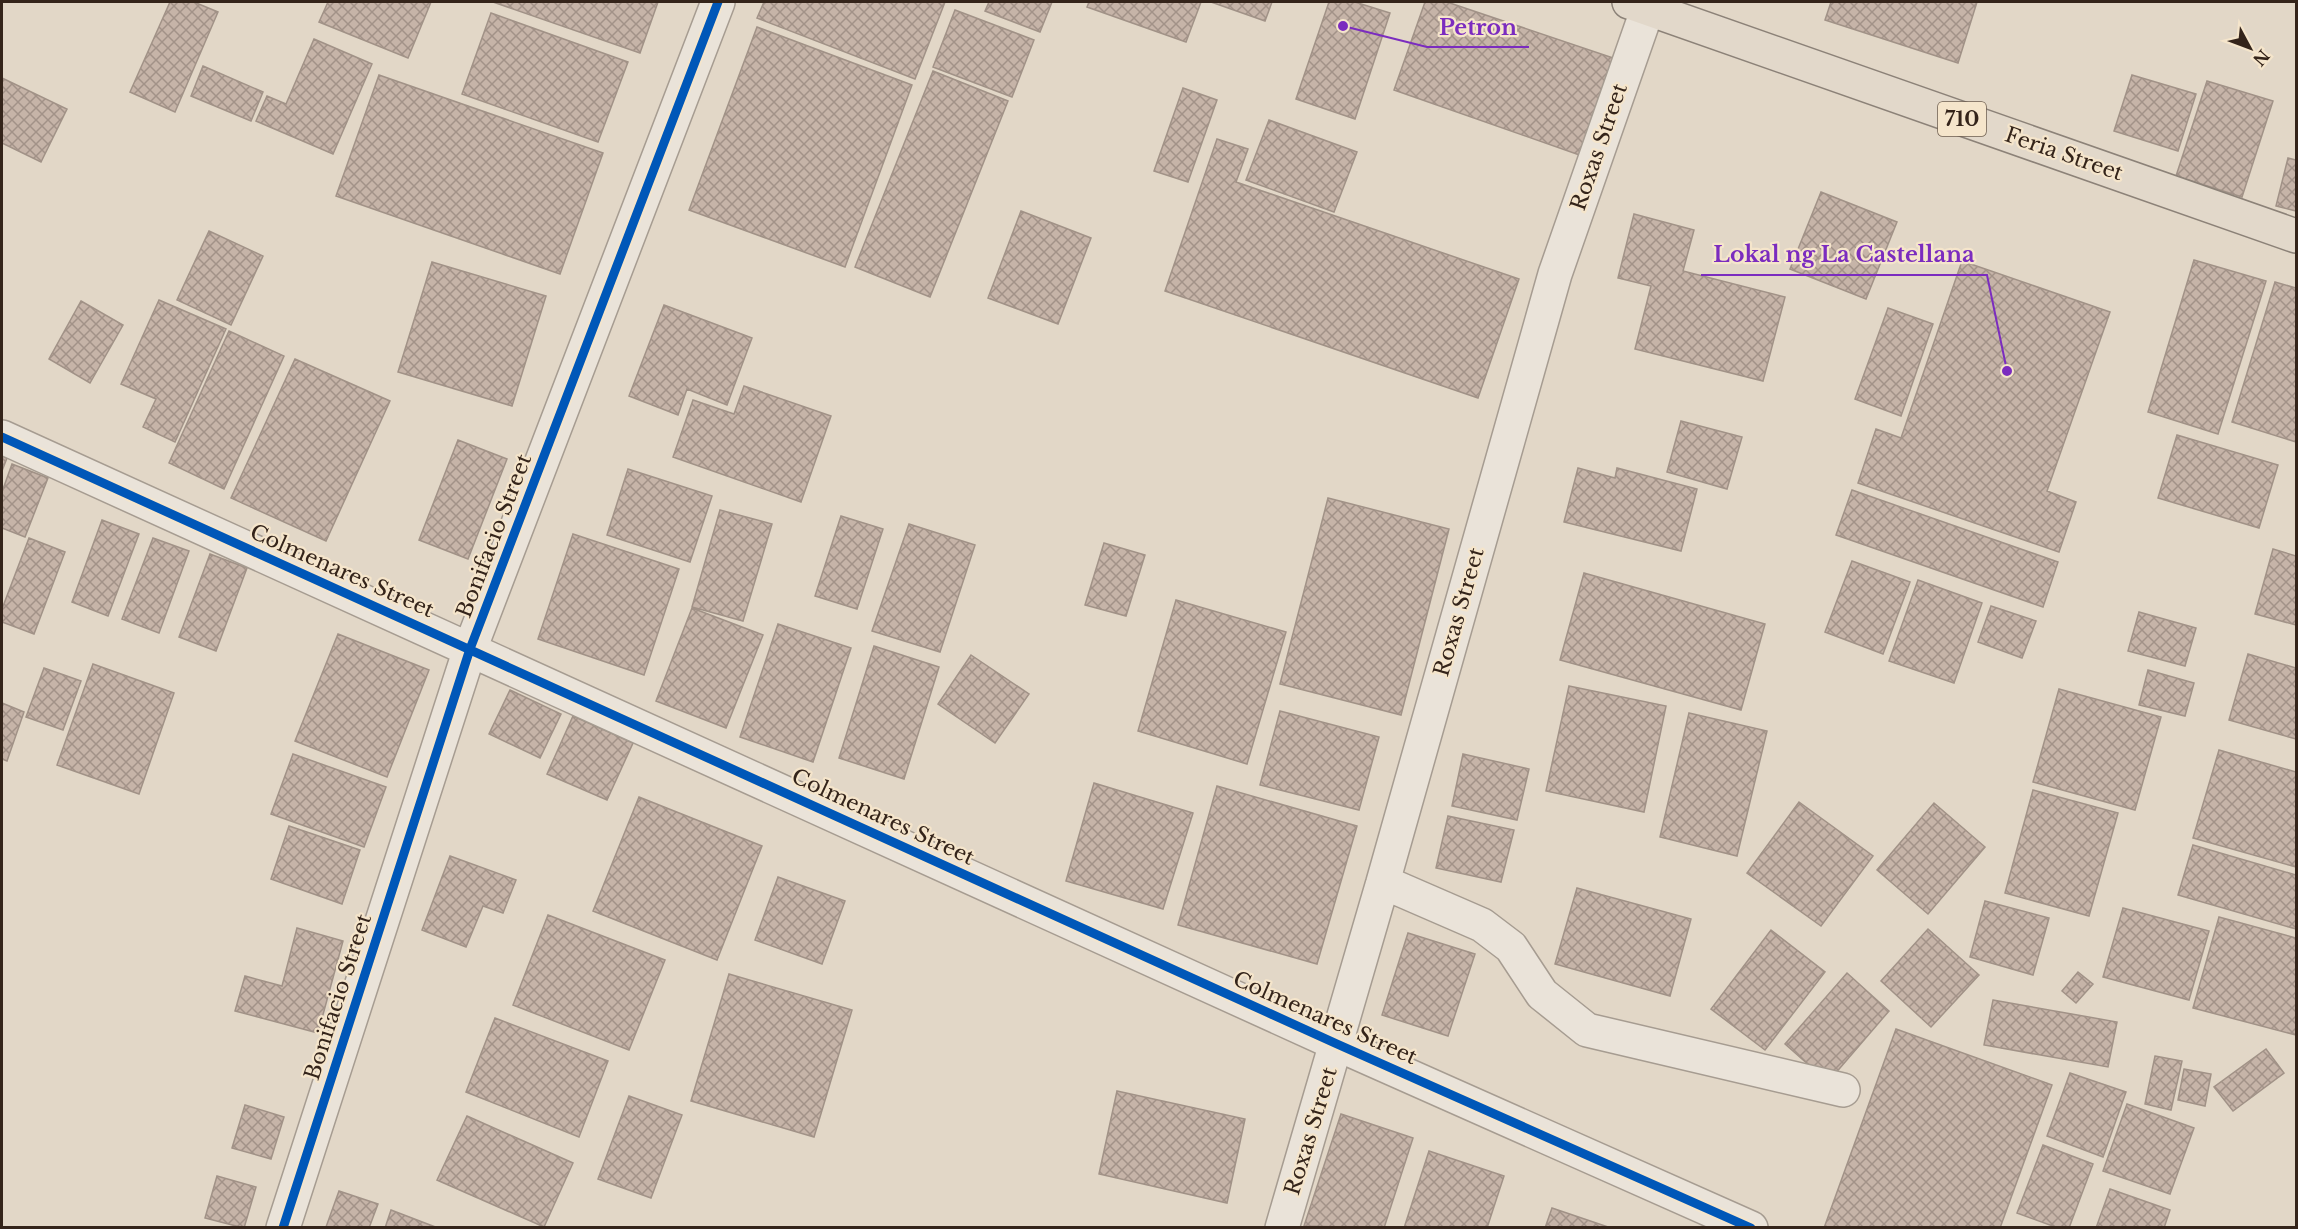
<svg xmlns="http://www.w3.org/2000/svg" width="2298" height="1229" font-family="'Libre Baskerville',serif">
  <style>
    .building { fill: url(#building-cross-hatch); stroke: #a19287; stroke-width: 1.5 }
    .lines { fill: none; stroke-linecap: round; stroke-linejoin: round }
    .minor-casing { stroke: #a69c91; stroke-width: 36 }
    .major-casing { stroke: #8c8278; stroke-width: 36 }
    .minor { stroke: #eae3d9; stroke-width: 33 }
    .major { stroke: #e2d8ca; stroke-width: 33 }
    .cycleway-casing { stroke: #f5e5cb; stroke-width: 13 }
    .cycleway { stroke: #0057b8; stroke-width: 9 }
    .labels { text-anchor: middle; stroke-width: 4.5; stroke-linejoin: round; paint-order: stroke }
    .shield { fill: #f5e5cb; stroke: #6e5e4f; stroke-width: 1.5 }
    .shield-label { font-size: 20px; font-weight: bold; fill: #34241a }
    .street-label { font-size: 21px; fill: #34241a; stroke: #f5e5cb }
    .leader { fill: none; stroke: #7b2cbf; stroke-width: 2 }
    .callout-dot { fill: #7b2cbf; stroke: #f5e5cb; stroke-width: 2 }
    .callout-label { font-size: 22px; text-anchor: middle; font-weight: bold; fill: #7b2cbf; stroke: #f5e5cb; stroke-width: 4.5; stroke-linejoin: round; paint-order: stroke }
  </style>
  <defs>
    <pattern id="building-cross-hatch" width="8" height="8" patternUnits="userSpaceOnUse" patternTransform="scale(1.5)"><rect width="8" height="8" fill="#c6b4a8"/><path d="M0 0l8 8M0 8l8-8" fill="none" stroke="#a29288"/></pattern>
  </defs>
  <rect width="100%" height="100%" fill="#e2d7c7"/>
  <path class="building" d="M 170,2 L 194,2 L 218,12 L 175,112 L 130,92 Z
    M 328,2 L 431,2 L 408,58 L 319,22 Z
    M 493,2 L 658,2 L 640,53 Z
    M 764,2 L 945,2 L 915,79 L 757,18 Z
    M 989,2 L 1052,2 L 1040,32 L 985,11 Z
    M 1089,2 L 1201,2 L 1186,42 L 1087,7 Z
    M 1211,2 L 1272,2 L 1265,21 Z
    M 1329,2 L 1355,2 L 1390,13 L 1355,119 L 1296,99 Z
    M 1425,2 L 1447,2 L 1622,61 L 1588,158 L 1394,90 Z
    M 1831,2 L 1977,2 L 1958,63 L 1825,20 Z
    M 955,10 L 1034,40 L 1012,97 L 933,67 Z
    M 491,13 L 628,62 L 598,142 L 462,94 Z
    M 757,27 L 912,85 L 845,267 L 689,210 Z
    M 314,39 L 372,64 L 333,154 L 256,121 L 267,96 L 286,104 Z
    M 203,66 L 263,92 L 251,121 L 191,96 Z
    M 933,71 L 1008,101 L 930,297 L 855,267 Z
    M 379,75 L 603,153 L 560,274 L 336,196 Z
    M 2132,75 L 2196,94 L 2178,151 L 2114,131 Z
    M 2,78 L 67,109 L 41,162 L 2,143 Z
    M 2207,81 L 2273,101 L 2242,197 L 2176,176 Z
    M 1183,88 L 1217,100 L 1188,182 L 1154,171 Z
    M 1269,120 L 1357,152 L 1334,212 L 1246,180 Z
    M 1217,139 L 1248,149 L 1236,182 L 1519,279 L 1478,398 L 1165,291 Z
    M 2288,158 L 2296,160 L 2296,211 L 2276,206 Z
    M 1821,192 L 1897,222 L 1866,299 L 1790,269 Z
    M 1021,211 L 1091,238 L 1058,324 L 988,298 Z
    M 1634,214 L 1694,230 L 1683,271 L 1785,297 L 1763,381 L 1635,349 L 1651,286 L 1618,278 Z
    M 209,231 L 263,256 L 231,325 L 177,300 Z
    M 2194,260 L 2266,281 L 2218,434 L 2148,412 Z
    M 1962,261 L 2110,312 L 2047,491 L 2076,502 L 2059,552 L 1858,483 L 1876,429 L 1901,438 Z
    M 432,262 L 546,296 L 512,406 L 398,372 Z
    M 2275,282 L 2296,288 L 2296,442 L 2232,422 Z
    M 159,300 L 226,329 L 175,442 L 143,427 L 156,399 L 121,384 Z
    M 81,301 L 123,325 L 90,383 L 49,359 Z
    M 664,305 L 752,338 L 727,405 L 687,389 L 678,415 L 629,396 Z
    M 1888,308 L 1933,324 L 1901,416 L 1855,399 Z
    M 229,331 L 284,356 L 224,489 L 169,463 Z
    M 295,359 L 390,401 L 326,541 L 231,498 Z
    M 744,386 L 831,416 L 801,502 L 673,457 L 693,400 L 734,414 Z
    M 1681,421 L 1742,437 L 1727,489 L 1667,472 Z
    M 2177,435 L 2278,465 L 2259,528 L 2158,498 Z
    M 458,440 L 507,459 L 468,559 L 419,540 Z
    M 2,456 L 7,458 L 2,471 Z
    M 12,464 L 48,478 L 25,537 L 2,528 L 2,492 Z
    M 1578,468 L 1615,478 L 1617,468 L 1697,489 L 1681,551 L 1564,522 Z
    M 628,469 L 712,496 L 690,562 L 607,535 Z
    M 1852,490 L 2058,562 L 2043,607 L 1836,535 Z
    M 1328,498 L 1449,529 L 1401,715 L 1280,684 Z
    M 720,510 L 772,524 L 743,621 L 692,607 Z
    M 841,516 L 883,529 L 857,609 L 815,596 Z
    M 102,520 L 139,534 L 108,616 L 72,602 Z
    M 909,524 L 975,545 L 940,652 L 872,631 Z
    M 573,534 L 679,569 L 644,675 L 538,639 Z
    M 29,538 L 65,552 L 34,634 L 2,622 L 2,609 Z
    M 153,538 L 189,551 L 159,633 L 122,619 Z
    M 1104,543 L 1145,555 L 1126,616 L 1085,605 Z
    M 2273,549 L 2296,556 L 2296,625 L 2255,614 Z
    M 210,554 L 247,568 L 216,651 L 179,637 Z
    M 1852,561 L 1910,582 L 1883,654 L 1825,632 Z
    M 1584,573 L 1765,624 L 1741,710 L 1560,660 Z
    M 1918,580 L 1982,603 L 1954,683 L 1889,661 Z
    M 1176,600 L 1286,632 L 1247,764 L 1138,731 Z
    M 1991,606 L 2036,621 L 2022,658 L 1978,642 Z
    M 692,608 L 763,635 L 726,728 L 656,701 Z
    M 2139,612 L 2196,628 L 2185,666 L 2128,651 Z
    M 778,624 L 851,648 L 813,762 L 740,737 Z
    M 338,634 L 429,670 L 387,777 L 295,741 Z
    M 874,646 L 939,667 L 904,779 L 839,758 Z
    M 2248,654 L 2296,668 L 2296,739 L 2229,720 Z
    M 971,655 L 1029,694 L 995,743 L 938,704 Z
    M 93,664 L 174,693 L 139,794 L 57,765 Z
    M 44,668 L 81,681 L 63,730 L 26,717 Z
    M 2148,670 L 2194,683 L 2185,716 L 2139,705 Z
    M 1569,686 L 1666,706 L 1644,812 L 1546,791 Z
    M 2059,689 L 2161,717 L 2135,810 L 2033,782 Z
    M 510,690 L 561,714 L 540,758 L 489,734 Z
    M 2,703 L 24,712 L 7,761 L 2,759 Z
    M 1280,711 L 1379,737 L 1359,810 L 1260,785 Z
    M 1689,713 L 1767,731 L 1737,856 L 1660,837 Z
    M 573,716 L 633,743 L 607,800 L 547,774 Z
    M 2219,750 L 2296,772 L 2296,867 L 2193,838 Z
    M 293,754 L 386,787 L 364,847 L 271,814 Z
    M 1463,754 L 1529,769 L 1517,820 L 1452,806 Z
    M 1094,783 L 1193,813 L 1163,909 L 1066,881 Z
    M 1217,786 L 1357,826 L 1317,964 L 1178,925 Z
    M 2033,790 L 2118,813 L 2089,916 L 2005,893 Z
    M 639,797 L 762,846 L 717,960 L 593,911 Z
    M 1799,802 L 1873,856 L 1821,926 L 1747,873 Z
    M 1934,803 L 1985,847 L 1928,914 L 1877,870 Z
    M 1448,816 L 1514,830 L 1501,882 L 1436,868 Z
    M 289,826 L 360,850 L 342,904 L 271,879 Z
    M 2193,845 L 2296,875 L 2296,929 L 2178,895 Z
    M 450,856 L 516,880 L 503,913 L 483,906 L 466,947 L 422,930 Z
    M 778,877 L 845,901 L 822,964 L 755,940 Z
    M 1577,888 L 1691,919 L 1670,996 L 1555,964 Z
    M 1985,901 L 2049,918 L 2033,975 L 1970,957 Z
    M 2123,908 L 2209,931 L 2189,1000 L 2103,977 Z
    M 548,915 L 665,960 L 629,1050 L 513,1005 Z
    M 2219,917 L 2296,938 L 2296,1035 L 2193,1008 Z
    M 297,928 L 343,941 L 318,1033 L 235,1011 L 245,976 L 282,986 Z
    M 1928,929 L 1979,975 L 1931,1027 L 1881,981 Z
    M 1771,930 L 1825,972 L 1765,1050 L 1711,1009 Z
    M 1408,933 L 1475,954 L 1448,1036 L 1382,1015 Z
    M 2078,972 L 2093,984 L 2076,1003 L 2062,991 Z
    M 1847,973 L 1889,1011 L 1828,1082 L 1785,1044 Z
    M 729,974 L 852,1010 L 814,1137 L 691,1101 Z
    M 1993,1000 L 2117,1022 L 2108,1067 L 1984,1045 Z
    M 495,1018 L 608,1061 L 579,1137 L 466,1092 Z
    M 1896,1029 L 2052,1085 L 2000,1228 L 1824,1228 Z
    M 2266,1049 L 2284,1073 L 2233,1111 L 2214,1087 Z
    M 2155,1056 L 2182,1061 L 2171,1110 L 2145,1104 Z
    M 2184,1069 L 2211,1074 L 2205,1106 L 2178,1100 Z
    M 2070,1073 L 2126,1092 L 2103,1157 L 2047,1136 Z
    M 1117,1091 L 1245,1119 L 1227,1203 L 1099,1174 Z
    M 629,1096 L 682,1115 L 651,1198 L 598,1179 Z
    M 2127,1104 L 2194,1128 L 2170,1194 L 2103,1171 Z
    M 245,1105 L 284,1117 L 271,1159 L 232,1148 Z
    M 1341,1114 L 1413,1138 L 1384,1228 L 1304,1226 Z
    M 467,1116 L 573,1163 L 544,1227 L 437,1180 Z
    M 2043,1145 L 2093,1164 L 2069,1228 L 2058,1228 L 2017,1213 Z
    M 1429,1151 L 1504,1176 L 1487,1228 L 1404,1228 Z
    M 217,1176 L 256,1187 L 244,1228 L 205,1218 Z
    M 2110,1189 L 2170,1210 L 2164,1228 L 2096,1228 Z
    M 339,1191 L 378,1204 L 369,1228 L 326,1227 Z
    M 1552,1208 L 1611,1228 L 1545,1228 Z
    M 391,1210 L 438,1228 L 385,1228 Z"/>
  <g class="lines">
    <defs>
      <path id="minor" d="M 2,437 L 1337,1044 L 1751,1228
        M 1383,882 L 1482,925 L 1511,947 L 1542,994 L 1587,1030 L 1843,1090
        M 283,1228 L 470,649 L 718,2
        M 1282,1228 L 1383,882 L 1555,274 L 1650,2"/>
      <path id="major" d="M 1629,2 L 2296,236"/>
    </defs>
    <use href="#minor" class="minor-casing"/>
    <use href="#major" class="major-casing"/>
    <use href="#minor" class="minor"/>
    <use href="#major" class="major"/>
    <defs>
      <path id="cycleway" d="M 2,437 L 1337,1044 L 1751,1228
        M 283,1228 L 470,649 L 718,2"/>
    </defs>
    <use href="#cycleway" class="cycleway-casing"/>
    <use href="#cycleway" class="cycleway"/>
  </g>
  <g class="labels">
    <rect class="shield" x="1938" y="102" width="48" height="34" rx="4.5"/>
    <g class="shield-label">
      <text x="1962" y="126">710</text>
    </g>
    <g class="street-label">
      <text transform="translate(1599 147) rotate(-71)" y="7">Roxas Street</text>
      <text transform="translate(2064 154) rotate(19)" y="7">Feria Street</text>
      <text transform="translate(494 536) rotate(-69)" y="7">Bonifacio Street</text>
      <text transform="translate(342 571) rotate(24)" y="7">Colmenares Street</text>
      <text transform="translate(1459 612) rotate(-74)" y="7">Roxas Street</text>
      <text transform="translate(883 817) rotate(25)" y="7">Colmenares Street</text>
      <text transform="translate(338 997) rotate(-72)" y="7">Bonifacio Street</text>
      <text transform="translate(1325 1018) rotate(24)" y="7">Colmenares Street</text>
      <text transform="translate(1311 1131) rotate(-73)" y="7">Roxas Street</text>
    </g>
  </g>
  <path class="leader" d="M1343 26L1427 47H1529M2007 371L1987 275H1701"/>
  <g class="callout-dot">
    <circle cx="1343" cy="26" r="6"/>
    <circle cx="2007" cy="371" r="6"/>
  </g>
  <g class="callout-label">
    <text x="1478" y="35">Petron</text>
    <text x="1844" y="262">Lokal ng La Castellana</text>
  </g>
  <rect width="2298" height="1229" fill="none" stroke="#34241a" stroke-width="6"/>
  <g transform="translate(2250 48) rotate(131)" stroke="#f5e5cb" stroke-width="4.5" paint-order="stroke">
  <path d="M0-4.5L10 22L0 15L-10 22Z" fill="#34241a"/>
  <text y="-9" font-size="16" font-weight="bold" text-anchor="middle" fill="#34241a">N</text>
  </g>
</svg>
